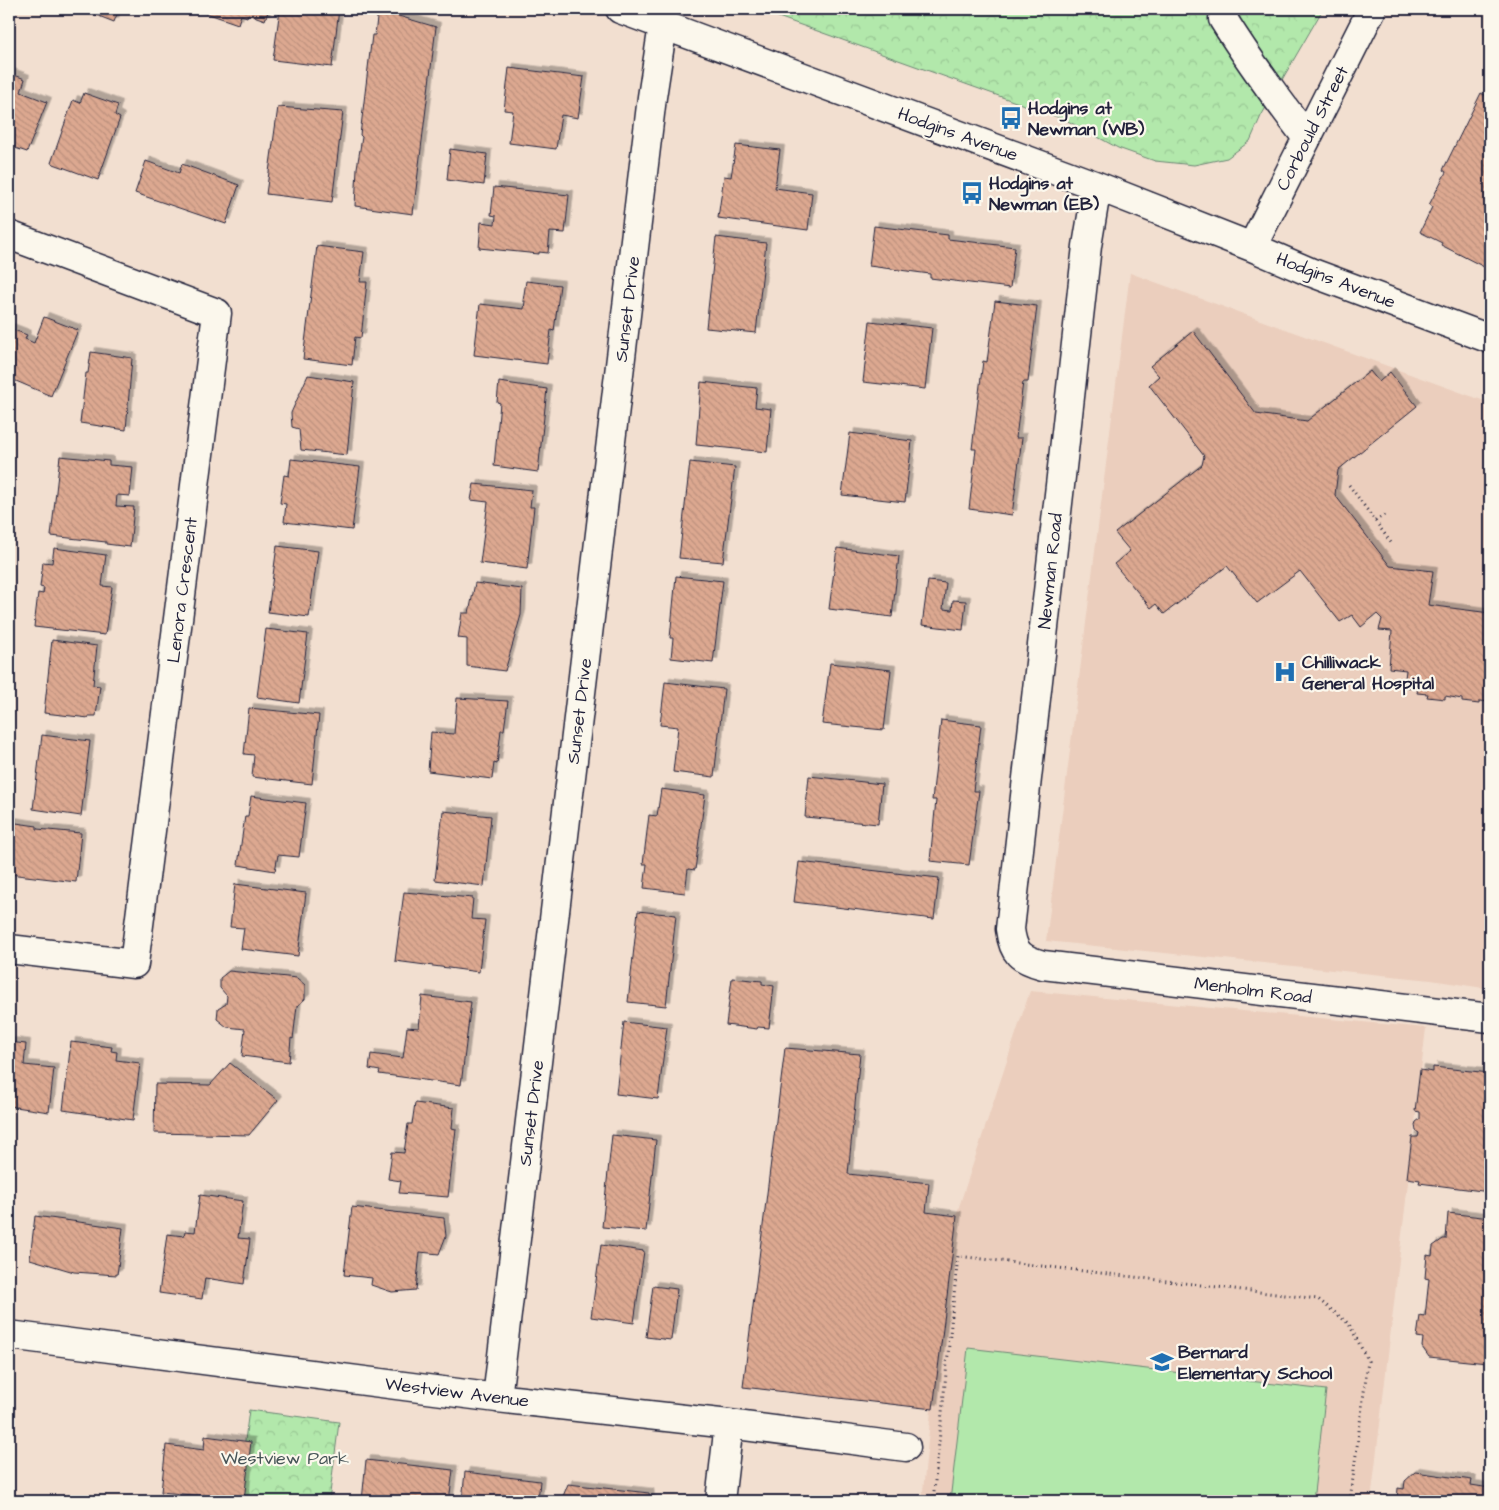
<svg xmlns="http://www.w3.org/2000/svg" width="1499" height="1510" font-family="'Architects Daughter',sans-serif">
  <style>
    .built { fill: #ebcebd }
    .park { fill: url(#park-crowns); stroke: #6a8573 }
    .pitch { fill: #b2e8ab; stroke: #6a8573 }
    .building { fill: url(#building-back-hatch); stroke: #22223b; filter: url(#shadow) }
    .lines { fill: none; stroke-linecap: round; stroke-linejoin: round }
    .minor-casing { stroke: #22223b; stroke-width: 31 }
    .path { stroke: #22223b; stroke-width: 3; stroke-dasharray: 1 4; stroke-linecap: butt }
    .minor { stroke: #fbf7ec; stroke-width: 28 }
    .labels { text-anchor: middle; stroke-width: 4.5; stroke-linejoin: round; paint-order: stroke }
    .poi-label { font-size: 18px; font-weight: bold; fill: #22223b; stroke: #fbf7ec; text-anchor: start }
    .street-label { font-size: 18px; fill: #22223b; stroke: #fbf7ec }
    .park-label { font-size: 18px; fill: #465457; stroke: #fbf7ec }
  </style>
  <defs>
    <pattern id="park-crowns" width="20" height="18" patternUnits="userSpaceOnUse" patternTransform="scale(1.25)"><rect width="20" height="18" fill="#b2e8ab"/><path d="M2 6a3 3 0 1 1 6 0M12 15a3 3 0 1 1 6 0" fill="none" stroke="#99c794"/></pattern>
    <pattern id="building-back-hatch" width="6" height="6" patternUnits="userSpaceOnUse" patternTransform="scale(1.25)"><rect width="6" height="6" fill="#dca890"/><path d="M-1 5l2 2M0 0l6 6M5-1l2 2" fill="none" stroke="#bc907d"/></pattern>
    <filter id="shadow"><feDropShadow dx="4.5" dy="-4.5" stdDeviation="0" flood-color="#0004"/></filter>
  </defs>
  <rect width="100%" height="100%" fill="#f2dfd0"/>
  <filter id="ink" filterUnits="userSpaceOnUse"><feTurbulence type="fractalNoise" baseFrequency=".02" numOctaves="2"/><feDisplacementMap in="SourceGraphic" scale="10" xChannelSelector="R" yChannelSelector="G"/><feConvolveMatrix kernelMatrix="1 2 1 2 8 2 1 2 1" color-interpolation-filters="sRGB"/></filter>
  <g filter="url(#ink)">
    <path class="built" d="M 1130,273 L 1490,403 L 1490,989 L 1431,980 L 1046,941 Z
      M 1030,991 L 1426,1028 L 1371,1501 L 922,1501 L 948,1240 Z"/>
    <path class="park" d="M 756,9 L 1323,9 L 1261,116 L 1250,141 L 1227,158 L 1194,165 L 1155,161 L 1118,148 L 1066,120 Z
      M 249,1410 L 339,1422 L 329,1501 L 237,1501 Z"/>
    <path class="pitch" d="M 968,1348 L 1326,1390 L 1313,1501 L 950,1501 Z"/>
    <path class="building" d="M 81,9 L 119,9 L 114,22 Z
      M 208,9 L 269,9 L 265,20 L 248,14 L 247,17 L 241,15 L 238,24 L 206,13 Z
      M 280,9 L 339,9 L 332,67 L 273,60 Z
      M 378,10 L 436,27 L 413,214 L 355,206 L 357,168 L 362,137 L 360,135 L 372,35 L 375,35 Z
      M 509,68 L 584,77 L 578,118 L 561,115 L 556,149 L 509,143 L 513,111 L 504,110 Z
      M 9,73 L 25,79 L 21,92 L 47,102 L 27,152 L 9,146 Z
      M 84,93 L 118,105 L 115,115 L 120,118 L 98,180 L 51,163 L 73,100 L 80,103 Z
      M 1481,93 L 1490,98 L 1490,270 L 1441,245 L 1442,243 L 1420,232 L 1432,207 L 1429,205 L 1446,172 L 1443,170 Z
      M 278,107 L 343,112 L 332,202 L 266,194 Z
      M 736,145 L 780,150 L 775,188 L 812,193 L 808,230 L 718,218 L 724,176 L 731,177 Z
      M 450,149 L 487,154 L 484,185 L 447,180 Z
      M 146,161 L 179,173 L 182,164 L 239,185 L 226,224 L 135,193 Z
      M 494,187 L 569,195 L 565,233 L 550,232 L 548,253 L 539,252 L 539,254 L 479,248 L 481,222 L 495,224 L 496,216 L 491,215 Z
      M 874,226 L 948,235 L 948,239 L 1015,247 L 1010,288 L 930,278 L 930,274 L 869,266 Z
      M 716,237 L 766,243 L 756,333 L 706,328 Z
      M 317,246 L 364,252 L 360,282 L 367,282 L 361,338 L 355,337 L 352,365 L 303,359 Z
      M 526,281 L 560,285 L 554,331 L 551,330 L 547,364 L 474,355 L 480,304 L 524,309 L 525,301 L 523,301 Z
      M 995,301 L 1037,306 L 1028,382 L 1023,382 L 1016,438 L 1022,438 L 1012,515 L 969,509 L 976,449 L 972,449 L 983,361 L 987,362 Z
      M 44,317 L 78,330 L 51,396 L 9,378 L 9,328 L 27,335 L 25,339 L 34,343 Z
      M 870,321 L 932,328 L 925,389 L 863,382 Z
      M 1193,331 L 1256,414 L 1307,421 L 1370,371 L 1379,382 L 1390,372 L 1417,406 L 1338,470 L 1335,495 L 1390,566 L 1433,571 L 1428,605 L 1490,613 L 1490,702 L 1479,701 L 1479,704 L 1462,702 L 1462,699 L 1445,696 L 1445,699 L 1427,697 L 1428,694 L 1417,693 L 1418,688 L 1404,687 L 1406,670 L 1389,668 L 1392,631 L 1379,630 L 1382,619 L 1377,614 L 1361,627 L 1352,615 L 1340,622 L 1300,571 L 1257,603 L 1227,566 L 1164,614 L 1156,604 L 1151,608 L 1114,564 L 1130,551 L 1115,533 L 1202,465 L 1204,456 L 1149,385 L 1159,376 L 1150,366 Z
      M 91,352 L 132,358 L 126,430 L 80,423 L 86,373 L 88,373 Z
      M 308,375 L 354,382 L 347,455 L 301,450 L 299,429 L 292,427 L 291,413 Z
      M 499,382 L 547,389 L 538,472 L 494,466 L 500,403 L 497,402 Z
      M 701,382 L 757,388 L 755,407 L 771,409 L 767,452 L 696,445 Z
      M 850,433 L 912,441 L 905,502 L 842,495 Z
      M 60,456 L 109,461 L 109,465 L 133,467 L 130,496 L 117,495 L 116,506 L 134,507 L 130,547 L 106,544 L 106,542 L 51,536 Z
      M 291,459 L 360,467 L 352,530 L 284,522 L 286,504 L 280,503 L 284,475 L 289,476 Z
      M 690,462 L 735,467 L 723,562 L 679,558 Z
      M 474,484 L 532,490 L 530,507 L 534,507 L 527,569 L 480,563 L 488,502 L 471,500 Z
      M 277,546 L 318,551 L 309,617 L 268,612 Z
      M 54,548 L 106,555 L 102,586 L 112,587 L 105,635 L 34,627 L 38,593 L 43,594 L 44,588 L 40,587 L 43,562 L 52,563 Z
      M 837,548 L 899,556 L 892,617 L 829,609 Z
      M 676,576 L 723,581 L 713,663 L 671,658 L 673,638 L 670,638 Z
      M 928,581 L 946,583 L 943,609 L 952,610 L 953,600 L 966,601 L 963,630 L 922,625 Z
      M 475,583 L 522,589 L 521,615 L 505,671 L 467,666 L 467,639 L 458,638 L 462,613 L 469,613 Z
      M 266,629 L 308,634 L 299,703 L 257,697 Z
      M 52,640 L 97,646 L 93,685 L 100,686 L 96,716 L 89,716 L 89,718 L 44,713 Z
      M 830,663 L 891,670 L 884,730 L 822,724 Z
      M 665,682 L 724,689 L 714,777 L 673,772 L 678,727 L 660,725 Z
      M 457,698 L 508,701 L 504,730 L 501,730 L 497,764 L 494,763 L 492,779 L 428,771 L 431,732 L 454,734 Z
      M 249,708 L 319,715 L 312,784 L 252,777 L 254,755 L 244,754 Z
      M 941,720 L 981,725 L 973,791 L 979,791 L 969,865 L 930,861 L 936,800 L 932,800 Z
      M 42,735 L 90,741 L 81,816 L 33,809 Z
      M 809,776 L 882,784 L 878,824 L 805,817 Z
      M 661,789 L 705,795 L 695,870 L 688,869 L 685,893 L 644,888 L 647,864 L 643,864 L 649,815 L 657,816 Z
      M 251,796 L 306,803 L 299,857 L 278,855 L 275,871 L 238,865 L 245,816 L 248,816 Z
      M 443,811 L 491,816 L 484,886 L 435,880 Z
      M 9,822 L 37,826 L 37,829 L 81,833 L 76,882 L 9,874 Z
      M 799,862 L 939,878 L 934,919 L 794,902 Z
      M 235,884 L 306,893 L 298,956 L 241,949 L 244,928 L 230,927 Z
      M 404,892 L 473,898 L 471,919 L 485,920 L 479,972 L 395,961 Z
      M 638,911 L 676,915 L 666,1006 L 628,1002 Z
      M 229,971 L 297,978 L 305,985 L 305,999 L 297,1006 L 293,1039 L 291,1038 L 289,1062 L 242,1056 L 245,1029 L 227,1027 L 217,1019 L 218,1009 L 226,1004 L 227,996 L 220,988 L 220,978 Z
      M 732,978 L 762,981 L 762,984 L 774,986 L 769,1028 L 758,1027 L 757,1029 L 726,1025 Z
      M 422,996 L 471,1002 L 461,1085 L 379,1074 L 380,1071 L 369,1069 L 371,1054 L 403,1058 L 407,1027 L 419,1028 Z
      M 624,1022 L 667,1027 L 658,1099 L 616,1094 Z
      M 9,1042 L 26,1044 L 24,1065 L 54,1068 L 49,1112 L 9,1106 Z
      M 71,1042 L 112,1047 L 111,1051 L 117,1052 L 116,1060 L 140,1063 L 133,1120 L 63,1110 Z
      M 785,1048 L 860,1054 L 848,1174 L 929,1183 L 926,1212 L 957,1216 L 933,1409 L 743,1387 Z
      M 230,1063 L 278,1100 L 249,1135 L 154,1133 L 155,1084 L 210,1085 Z
      M 1433,1067 L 1490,1073 L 1490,1192 L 1419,1183 L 1420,1180 L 1407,1178 L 1412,1137 L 1418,1137 L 1419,1133 L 1416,1131 L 1415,1125 L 1416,1122 L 1420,1119 L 1420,1112 L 1415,1111 L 1420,1070 L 1433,1072 Z
      M 415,1103 L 454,1108 L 452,1128 L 456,1129 L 448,1197 L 399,1193 L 401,1181 L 388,1179 L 392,1152 L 404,1153 L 408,1124 L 412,1124 Z
      M 612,1135 L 656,1140 L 646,1231 L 602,1227 Z
      M 200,1195 L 243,1201 L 238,1238 L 250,1239 L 244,1284 L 205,1278 L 202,1299 L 159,1293 L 167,1234 L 184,1236 L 185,1231 L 195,1232 Z
      M 352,1207 L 444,1218 L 446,1236 L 439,1254 L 420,1252 L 416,1290 L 392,1292 L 371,1285 L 372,1278 L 344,1275 Z
      M 1448,1213 L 1490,1218 L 1490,1358 L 1486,1358 L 1487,1363 L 1429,1357 L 1422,1347 L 1423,1338 L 1417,1337 L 1420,1316 L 1425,1317 L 1429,1279 L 1425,1278 L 1427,1255 L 1432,1256 L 1433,1246 L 1443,1239 L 1446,1239 Z
      M 35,1216 L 123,1228 L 117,1275 L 74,1272 L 30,1259 Z
      M 601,1245 L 644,1251 L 634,1323 L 591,1317 Z
      M 653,1286 L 677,1289 L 671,1340 L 646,1337 Z
      M 205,1436 L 251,1442 L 244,1500 L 161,1492 L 166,1445 L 204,1450 Z
      M 366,1460 L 453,1470 L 449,1501 L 362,1501 Z
      M 465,1472 L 540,1481 L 538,1501 L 462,1501 Z
      M 1415,1472 L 1472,1480 L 1471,1485 L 1490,1488 L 1490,1501 L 1397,1501 L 1398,1488 L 1404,1489 L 1405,1481 Z
      M 568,1484 L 649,1493 L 650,1501 L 561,1501 Z"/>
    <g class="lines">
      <defs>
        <path id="minor" d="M 620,9 L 1097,186 L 1252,247 L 1310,272 L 1490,339
          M 1225,9 L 1223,19 C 1249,61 1277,99 1307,138
          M 1097,186 L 1087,246 L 1010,929 C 1013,953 1020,959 1043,965 L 1490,1018
          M 9,235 L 217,313 L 134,964 L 9,949
          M 1252,247 L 1372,9
          M 9,1335 L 497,1398 L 729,1424 L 906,1447
          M 497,1398 L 652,97 L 663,25
          M 720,1501 L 729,1424"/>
      </defs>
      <use href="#minor" class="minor-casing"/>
      <path class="path" d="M 1349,485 L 1392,544
        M 1375,521 L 1387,513
        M 933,1501 L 958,1256 L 1318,1299 L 1349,1324 L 1368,1361 L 1350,1501"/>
      <use href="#minor" class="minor"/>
    </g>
  </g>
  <defs>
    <symbol id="bus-bare" viewBox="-9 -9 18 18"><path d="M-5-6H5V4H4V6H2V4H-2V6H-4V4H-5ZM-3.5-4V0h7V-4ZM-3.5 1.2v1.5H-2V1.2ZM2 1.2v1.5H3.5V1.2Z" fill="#1f6fb2" stroke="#fbf7ec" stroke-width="2.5" paint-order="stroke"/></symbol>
    <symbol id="hospital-bare" viewBox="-9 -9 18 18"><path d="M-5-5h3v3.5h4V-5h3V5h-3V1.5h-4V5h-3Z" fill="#1f6fb2" stroke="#fbf7ec" stroke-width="2.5" paint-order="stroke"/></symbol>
    <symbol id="school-bare" viewBox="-9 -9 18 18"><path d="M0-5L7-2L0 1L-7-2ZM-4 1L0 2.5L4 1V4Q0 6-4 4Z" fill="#1f6fb2" stroke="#fbf7ec" stroke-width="2.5" paint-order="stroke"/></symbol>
  </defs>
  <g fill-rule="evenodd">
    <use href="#bus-bare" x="995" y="102" width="32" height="32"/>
    <use href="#bus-bare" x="956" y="177" width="32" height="32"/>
    <use href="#hospital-bare" x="1269" y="656" width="32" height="32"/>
    <use href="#school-bare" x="1146" y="1346" width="32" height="32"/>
  </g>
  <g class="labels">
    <g class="poi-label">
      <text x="1028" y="114">Hodgins at<tspan x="1028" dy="21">Newman (WB)</tspan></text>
      <text x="989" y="189">Hodgins at<tspan x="989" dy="21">Newman (EB)</tspan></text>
      <text x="1302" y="668">Chilliwack<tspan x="1302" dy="21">General Hospital</tspan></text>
      <text x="1178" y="1358">Bernard<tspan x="1178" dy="21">Elementary School</tspan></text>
    </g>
    <g class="street-label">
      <text transform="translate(1312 128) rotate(-63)" y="6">Corbould Street</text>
      <text transform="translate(958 134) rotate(20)" y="6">Hodgins Avenue</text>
      <text transform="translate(1336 280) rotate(21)" y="6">Hodgins Avenue</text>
      <text transform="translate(627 309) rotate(-83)" y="6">Sunset Drive</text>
      <text transform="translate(1050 571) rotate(-84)" y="6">Newman Road</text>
      <text transform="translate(182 590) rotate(-83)" y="6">Lenora Crescent</text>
      <text transform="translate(579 711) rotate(-83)" y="6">Sunset Drive</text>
      <text transform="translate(1253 990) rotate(7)" y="6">Menholm Road</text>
      <text transform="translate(531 1113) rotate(-83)" y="6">Sunset Drive</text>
      <text transform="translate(457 1392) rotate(7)" y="6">Westview Avenue</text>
    </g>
    <g class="park-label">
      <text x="285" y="1464">Westview Park</text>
    </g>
  </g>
  <rect width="1499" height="1510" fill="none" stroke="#fbf7ec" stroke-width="30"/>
  <rect x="15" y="15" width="1469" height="1480" fill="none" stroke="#22223b" stroke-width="2" filter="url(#ink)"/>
</svg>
